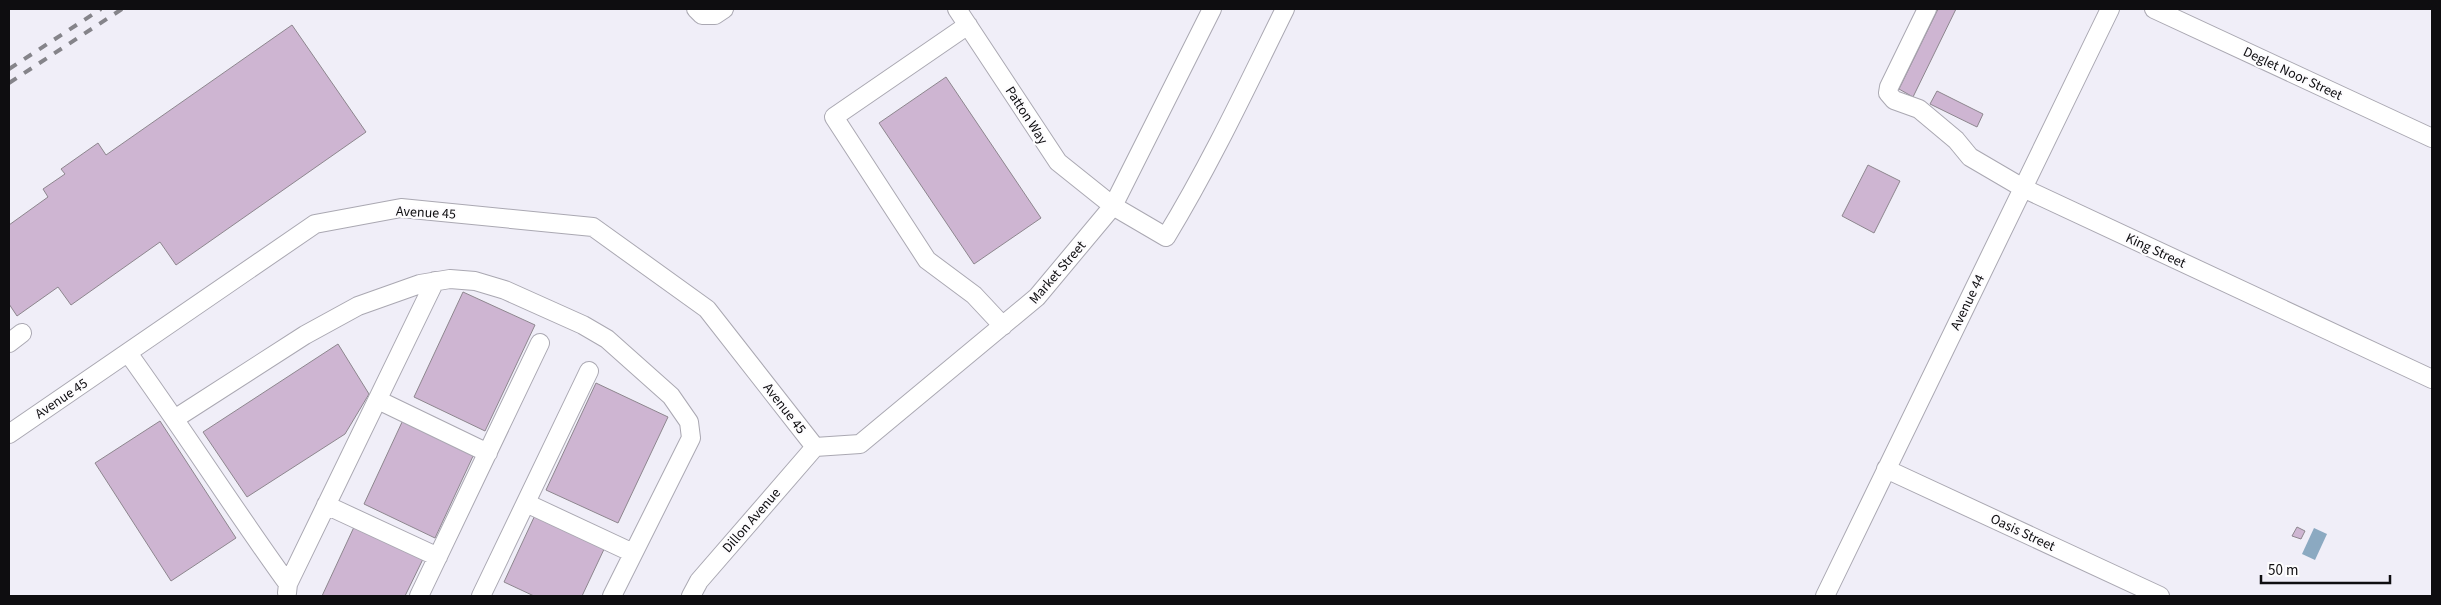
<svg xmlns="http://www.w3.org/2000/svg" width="2441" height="605" font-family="'Source Sans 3',sans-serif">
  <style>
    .water { fill: #8ba9c1 }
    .building { fill: #ceb5d2; stroke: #8d868e }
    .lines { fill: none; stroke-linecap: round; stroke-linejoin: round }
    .minor-casing { stroke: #aaa8b2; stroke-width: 20 }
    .minor { stroke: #fff; stroke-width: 18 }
    .rail { stroke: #85848a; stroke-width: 4; stroke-dasharray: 9 9; stroke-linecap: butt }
    .labels { text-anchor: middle; stroke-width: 4.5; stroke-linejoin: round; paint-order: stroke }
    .street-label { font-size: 14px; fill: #0e0d10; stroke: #fdfcfe }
  </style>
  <rect width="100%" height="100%" fill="#f0eef8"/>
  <path class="water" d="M 2314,528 L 2327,534 L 2315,560 L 2302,554 Z"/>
  <path class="building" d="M 1938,9 L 1956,9 L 1913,97 L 1899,89 Z
    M 292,25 L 366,132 L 176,265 L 160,242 L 71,305 L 58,287 L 17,316 L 9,304 L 9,225 L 48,197 L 43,189 L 65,174 L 61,169 L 98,143 L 106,155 Z
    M 946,77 L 1041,218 L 974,264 L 879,123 Z
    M 1937,91 L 1983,114 L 1977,127 L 1930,104 Z
    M 1868,165 L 1900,181 L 1874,233 L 1842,216 Z
    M 463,292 L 535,325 L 485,431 L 414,397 Z
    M 338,344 L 369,394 L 345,434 L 247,497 L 203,432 Z
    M 596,383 L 668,417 L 618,523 L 546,490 Z
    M 403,420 L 474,454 L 435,538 L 364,504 Z
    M 160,421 L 236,538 L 171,581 L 95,463 Z
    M 536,513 L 606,545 L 582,596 L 534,596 L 504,582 Z
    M 354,527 L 423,559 L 405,596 L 322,596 Z
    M 2297,527 L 2305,531 L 2301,539 L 2292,536 Z"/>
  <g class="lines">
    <defs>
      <path id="minor" d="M 696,9 L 702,15 L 715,15 L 724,9
        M 957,9 L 1058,162 L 1113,206 L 1166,237 C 1211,163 1247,86 1285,9
        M 1927,9 L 1889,87 L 1888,93 L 1894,100 L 1919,109 L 1956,140 L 1970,157 L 2023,188 L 2432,379
        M 2154,9 L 2432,138
        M 968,25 L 834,117 L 927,260 L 974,295 L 1003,326
        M 9,343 L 22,333
        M 128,353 C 183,429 233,508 288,584 L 287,593
        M 378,400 L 488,453
        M 176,418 L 305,335 L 358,306 L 420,284 L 450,279 L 475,281 L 505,290 L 583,325 L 607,339 L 671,396 L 689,422 L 691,438 L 612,596
        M 9,434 L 315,224 L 401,208 L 593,227 L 707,309 L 815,447
        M 815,447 L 860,444 L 1037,297 L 1113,206 L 1212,9
        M 1886,469 L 2160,596
        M 526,503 L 633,553
        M 326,505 L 438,557
        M 288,584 L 435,281
        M 419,596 L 540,343
        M 481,596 L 589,371
        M 691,596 L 699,581 L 815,447
        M 1825,596 L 2110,9"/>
    </defs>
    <use href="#minor" class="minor-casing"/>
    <use href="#minor" class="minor"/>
    <path class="rail" d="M 9,69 L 101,9
      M 9,83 L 122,9"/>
  </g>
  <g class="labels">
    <g class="street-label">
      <text transform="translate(2293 73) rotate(25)" y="5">Deglet Noor Street</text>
      <text transform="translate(1027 115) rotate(57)" y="5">Patton Way</text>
      <text transform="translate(426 212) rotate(3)" y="5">Avenue 45</text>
      <text transform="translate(2156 250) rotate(25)" y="5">King Street</text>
      <text transform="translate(1057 272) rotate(-49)" y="5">Market Street</text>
      <text transform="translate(1967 302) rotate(-64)" y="5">Avenue 44</text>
      <text transform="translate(61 398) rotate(-34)" y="5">Avenue 45</text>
      <text transform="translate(785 408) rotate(52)" y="5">Avenue 45</text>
      <text transform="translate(751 520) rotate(-49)" y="5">Dillon Avenue</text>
      <text transform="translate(2023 532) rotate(25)" y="5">Oasis Street</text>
    </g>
  </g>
  <rect width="2441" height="605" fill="none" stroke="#0e0d10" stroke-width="20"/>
  <path d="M2261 575v8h129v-8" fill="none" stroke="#0e0d10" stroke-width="2.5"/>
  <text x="2268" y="575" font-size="15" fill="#0e0d10" stroke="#fdfcfe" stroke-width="4" paint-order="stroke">50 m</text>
</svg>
